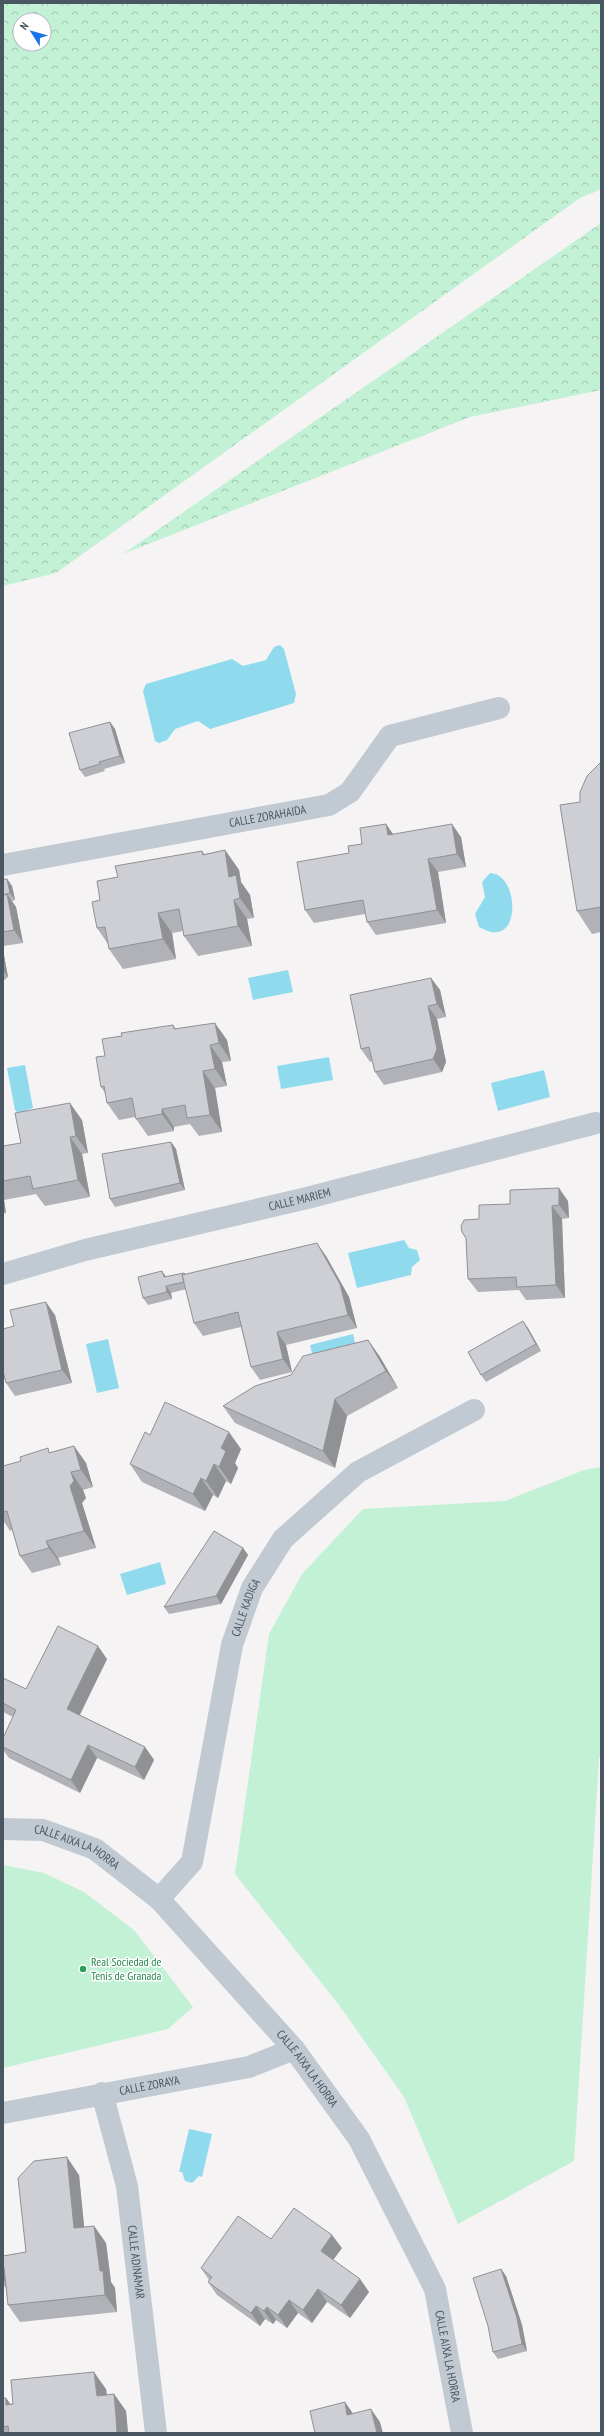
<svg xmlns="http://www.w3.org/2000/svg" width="604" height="2436" font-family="'PT Sans Narrow',sans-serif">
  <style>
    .forest { fill: url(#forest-crowns); fill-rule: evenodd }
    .park { fill: #c3f1d5 }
    .water { fill: #90daee }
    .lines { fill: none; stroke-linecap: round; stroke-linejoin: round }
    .minor { stroke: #c1cad2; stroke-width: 22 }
    .wall { fill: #b0b2b7 }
    .shaded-wall { fill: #909195 }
    .building { fill: #cdcfd5; stroke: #909195 }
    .leisure-dot { fill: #2e9e5b; stroke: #fff; stroke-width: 1.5 }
    .labels { text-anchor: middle; stroke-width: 3; stroke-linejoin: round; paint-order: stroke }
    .street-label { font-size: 12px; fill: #4a5661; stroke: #fff }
    .leisure-label { font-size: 12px; fill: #27864d; stroke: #fff; text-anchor: start }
  </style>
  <defs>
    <pattern id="forest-crowns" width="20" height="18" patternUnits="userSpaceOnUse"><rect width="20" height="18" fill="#c3f1d5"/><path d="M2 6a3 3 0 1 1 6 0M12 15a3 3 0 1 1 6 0" fill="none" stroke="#a0c6b0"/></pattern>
  </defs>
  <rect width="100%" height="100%" fill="#f5f3f3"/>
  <path class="forest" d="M 3,3 L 601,3 L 601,189 L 580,198 L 56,573 L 3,586 ZM 20,20 L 44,20 L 44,44 L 20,44 Z
    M 601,223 L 601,390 L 470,417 L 123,554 Z"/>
  <path class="park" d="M 601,1467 L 601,1759 L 599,1757 L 574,2161 L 458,2224 L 404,2097 L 339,2005 L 235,1874 L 269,1634 L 302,1574 L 363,1509 L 505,1501 L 584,1470 Z
    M 3,1865 L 44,1873 L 84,1892 L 134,1930 L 193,2007 L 168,2029 L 3,2068 Z"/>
  <path class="water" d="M 280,645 L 284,649 L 296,694 L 294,703 L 210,729 L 198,721 L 175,729 L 167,740 L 159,743 L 155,741 L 143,691 L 146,684 L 232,659 L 243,666 L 266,660 L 274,647 Z
    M 490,873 C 520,873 523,953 479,927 L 475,914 L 485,897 L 482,882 Z
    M 288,970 L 293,992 L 253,1000 L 248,978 Z
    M 329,1057 L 333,1080 L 281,1089 L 277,1066 Z
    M 25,1065 L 33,1108 L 18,1113 L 15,1110 L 7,1068 Z
    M 544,1070 L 550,1097 L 498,1111 L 491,1083 Z
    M 404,1240 L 409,1248 L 417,1250 L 420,1260 L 412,1267 L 411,1275 L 357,1288 L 348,1253 Z
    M 353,1334 L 357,1352 L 314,1362 L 310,1345 Z
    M 108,1339 L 119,1388 L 97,1393 L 86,1344 Z
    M 160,1562 L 166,1584 L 127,1595 L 120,1574 Z
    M 189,2129 L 212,2134 L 202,2177 L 199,2176 L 192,2183 L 185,2181 L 182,2172 L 179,2172 Z"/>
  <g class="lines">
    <g class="minor">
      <path id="s1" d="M 3,865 L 329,805 L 350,792 L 390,736 L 499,708"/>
      <path id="s2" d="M 3,1274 L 85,1250 L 307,1198 L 596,1123"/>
      <path id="s3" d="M 3,1829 L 43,1830 L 95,1849 L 159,1899 L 294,2049 L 359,2139 L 435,2289 L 462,2433"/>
      <path id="s4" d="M 159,1899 L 192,1862 L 232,1645 L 252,1588 L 283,1539 L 358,1472 L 474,1410"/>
      <path id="s5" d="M 102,2093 L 127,2186 L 156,2433"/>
      <path id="s6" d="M 3,2113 L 249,2067 L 294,2049"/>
    </g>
  </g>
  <path class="wall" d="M 110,722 L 115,729 L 125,763 L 104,769 L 105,771 L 85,777 L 80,770 Z
    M 601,762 L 601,932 L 592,934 L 577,911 L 580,802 Z
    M 386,824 L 393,834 L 461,837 L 466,867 L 438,872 L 446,923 L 376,935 L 367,922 L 365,914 L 314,923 L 305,910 L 362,844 Z
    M 225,850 L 239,870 L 241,882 L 250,895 L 254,918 L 247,919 L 252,946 L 198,956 L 184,936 L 183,931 L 172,933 L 176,959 L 123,969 L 109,949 L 108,944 L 97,928 L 100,900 L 118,877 L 202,851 L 205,854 Z
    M 3,879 L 7,879 L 12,886 L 15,900 L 12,901 L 16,907 L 23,943 L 3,946 Z
    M 3,950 L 8,977 L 3,981 Z
    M 431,978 L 440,990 L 446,1017 L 437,1019 L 446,1062 L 442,1072 L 384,1085 L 375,1072 L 372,1061 L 370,1062 L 361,1049 Z
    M 173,1025 L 176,1029 L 227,1040 L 231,1061 L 222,1062 L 227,1086 L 215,1088 L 222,1132 L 199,1136 L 190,1124 L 174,1127 L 174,1131 L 148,1136 L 136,1119 L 135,1117 L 119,1120 L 107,1103 L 105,1093 L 101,1087 L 105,1056 L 122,1036 Z
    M 82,1120 L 88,1153 L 82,1154 L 90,1197 L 45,1206 L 36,1194 L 4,1200 L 6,1213 L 3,1214 L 3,1146 L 21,1143 Z
    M 171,1142 L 176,1149 L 185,1190 L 115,1207 L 110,1199 Z
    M 568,1201 L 569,1218 L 562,1219 L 565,1298 L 526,1300 L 519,1290 L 478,1292 L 468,1279 L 466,1239 L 462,1232 L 479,1219 Z
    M 326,1256 L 349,1297 L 357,1328 L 286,1345 L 292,1372 L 260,1380 L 251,1367 L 241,1327 L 203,1336 L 194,1323 L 186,1289 L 171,1293 L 172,1299 L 148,1305 L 143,1298 L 166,1277 Z
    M 55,1315 L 72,1383 L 15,1396 L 6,1383 Z
    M 528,1328 L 541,1351 L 486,1382 L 481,1375 Z
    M 368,1340 L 380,1357 L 398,1388 L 347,1416 L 335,1468 L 235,1423 L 223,1406 Z
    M 150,1435 L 241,1449 L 235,1463 L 238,1468 L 231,1484 L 226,1481 L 218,1498 L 213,1495 L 205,1511 L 142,1482 L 130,1464 Z
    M 74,1446 L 86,1463 L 93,1487 L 83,1490 L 86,1498 L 82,1503 L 96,1548 L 58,1558 L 61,1565 L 32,1573 L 20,1556 L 12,1530 L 10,1531 L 3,1520 L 3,1466 Z
    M 243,1548 L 248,1555 L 221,1604 L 169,1614 L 164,1607 Z
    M 107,1659 L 80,1715 L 145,1747 L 154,1760 L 144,1780 L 97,1758 L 80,1793 L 9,1758 L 3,1750 L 3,1738 L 13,1717 L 3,1712 L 3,1678 L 26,1689 Z
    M 79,2175 L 84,2227 L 94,2226 L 106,2243 L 111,2282 L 115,2288 L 117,2312 L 20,2322 L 8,2305 L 6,2288 L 3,2284 L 3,2256 L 26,2252 Z
    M 271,2239 L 342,2248 L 333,2260 L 360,2279 L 369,2292 L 350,2318 L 327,2302 L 312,2323 L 298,2313 L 287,2328 L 276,2320 L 273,2324 L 265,2319 L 260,2326 L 217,2295 L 208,2282 L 209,2280 L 201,2268 Z
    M 501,2269 L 506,2276 L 522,2325 L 527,2351 L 498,2359 L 493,2352 Z
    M 106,2389 L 107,2395 L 114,2394 L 126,2411 L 128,2433 L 3,2433 L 3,2398 L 6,2398 L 10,2404 Z"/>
  <path class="shaded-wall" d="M 110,722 L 115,729 L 125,763 L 120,756 Z
    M 386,824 L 395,837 L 388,835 Z
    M 452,824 L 461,837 L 466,867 L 457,854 Z
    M 225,850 L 239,870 L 241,882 L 250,895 L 254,918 L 240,898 L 229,877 Z
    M 428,859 L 438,872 L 446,923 L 437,910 Z
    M 7,879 L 12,886 L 15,900 L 10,893 Z
    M 7,894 L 16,907 L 23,943 L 14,930 Z
    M 234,900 L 247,919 L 252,946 L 238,926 Z
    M 158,913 L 172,933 L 176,959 L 163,939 Z
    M 3,950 L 8,977 L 3,971 Z
    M 431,978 L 440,990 L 446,1017 L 437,1004 Z
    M 428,1006 L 437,1019 L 446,1062 L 442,1072 L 433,1059 Z
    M 215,1023 L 227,1040 L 231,1061 L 219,1043 Z
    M 210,1045 L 222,1062 L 227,1086 L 215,1069 Z
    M 203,1071 L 215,1088 L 222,1132 L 210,1115 Z
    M 70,1103 L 82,1120 L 88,1153 L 76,1136 Z
    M 162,1109 L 174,1127 L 174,1131 L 162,1114 Z
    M 70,1137 L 82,1154 L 90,1197 L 78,1180 Z
    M 171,1142 L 176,1149 L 185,1190 L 180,1183 Z
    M 559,1188 L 568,1201 L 569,1218 L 559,1205 Z
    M 3,1198 L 4,1200 L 6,1213 L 3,1209 Z
    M 552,1206 L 562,1219 L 565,1298 L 556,1285 Z
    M 317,1243 L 326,1256 L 349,1297 L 357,1328 L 348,1315 Z
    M 162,1271 L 167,1278 L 164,1277 Z
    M 166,1286 L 171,1293 L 172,1299 L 167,1292 Z
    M 46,1302 L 55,1315 L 72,1383 L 62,1370 Z
    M 523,1321 L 528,1328 L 541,1351 L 536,1344 Z
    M 277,1332 L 286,1345 L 292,1372 L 283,1359 Z
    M 368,1340 L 380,1357 L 398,1388 L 386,1371 Z
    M 335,1399 L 347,1416 L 335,1468 L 323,1451 Z
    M 229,1432 L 241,1449 L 235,1463 L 238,1468 L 231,1484 L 219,1467 L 221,1448 Z
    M 74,1446 L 86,1463 L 93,1487 L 81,1470 Z
    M 214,1464 L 226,1481 L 218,1498 L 206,1481 Z
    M 71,1472 L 83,1490 L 86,1498 L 82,1503 L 96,1548 L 84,1531 L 70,1486 Z
    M 201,1478 L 213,1495 L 205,1511 L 193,1494 Z
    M 46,1541 L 58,1558 L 61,1565 L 49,1548 Z
    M 243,1548 L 248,1555 L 221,1604 L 216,1596 Z
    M 98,1646 L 107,1659 L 76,1722 L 67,1709 Z
    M 88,1745 L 97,1758 L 80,1793 L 71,1780 Z
    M 145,1747 L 154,1760 L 144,1780 L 135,1767 Z
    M 67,2157 L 79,2175 L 86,2245 L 74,2228 Z
    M 94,2226 L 106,2243 L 111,2282 L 115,2288 L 117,2312 L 105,2295 L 100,2271 Z
    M 332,2235 L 342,2248 L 330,2264 L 321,2251 Z
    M 501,2269 L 506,2276 L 522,2325 L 527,2351 L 522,2344 Z
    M 3,2270 L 12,2284 L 14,2294 L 3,2279 Z
    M 360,2279 L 369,2292 L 350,2318 L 341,2305 Z
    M 318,2289 L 327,2302 L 312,2323 L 303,2310 Z
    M 289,2300 L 298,2313 L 287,2328 L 278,2315 Z
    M 256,2306 L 265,2319 L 260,2326 L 251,2313 Z
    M 267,2307 L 276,2320 L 273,2324 L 264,2311 Z
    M 94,2372 L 106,2389 L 109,2413 L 97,2396 Z
    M 114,2394 L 126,2411 L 128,2433 L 117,2433 Z
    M 6,2398 L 18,2415 L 6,2405 Z
    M 345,2402 L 354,2415 L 347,2415 Z
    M 371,2409 L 380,2422 L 383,2433 L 377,2433 Z"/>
  <path class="building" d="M 110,722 L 120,756 L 99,762 L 100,764 L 80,770 L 69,733 Z
    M 601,762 L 601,907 L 577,911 L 560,805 L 580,802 L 580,792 L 587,776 Z
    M 386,824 L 388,835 L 452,824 L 457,854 L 428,859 L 437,910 L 367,922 L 363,900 L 305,910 L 297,862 L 349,853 L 348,846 L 362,844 L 360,828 Z
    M 225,850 L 229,877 L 236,875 L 240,898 L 234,900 L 238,926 L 184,936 L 179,909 L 158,913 L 163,939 L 109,949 L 105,927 L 97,928 L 92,902 L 100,900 L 97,881 L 118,877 L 115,866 L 202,851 L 203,855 Z
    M 3,879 L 7,879 L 10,893 L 3,895 Z
    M 7,894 L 14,930 L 3,932 L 3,895 Z
    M 431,978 L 437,1004 L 428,1006 L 437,1049 L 433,1059 L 375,1072 L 369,1047 L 361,1049 L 350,995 Z
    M 215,1023 L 219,1043 L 210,1045 L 215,1069 L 203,1071 L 210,1115 L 187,1118 L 185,1105 L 162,1109 L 162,1114 L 136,1119 L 132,1098 L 107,1103 L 104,1086 L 101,1087 L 96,1057 L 105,1056 L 102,1039 L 122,1036 L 121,1033 L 173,1025 L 174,1029 Z
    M 70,1103 L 76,1136 L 70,1137 L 78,1180 L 33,1189 L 30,1176 L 3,1181 L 3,1146 L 21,1143 L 15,1113 Z
    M 171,1142 L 180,1183 L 110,1199 L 102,1154 Z
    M 559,1188 L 559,1205 L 552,1206 L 556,1285 L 517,1287 L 516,1277 L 468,1279 L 466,1238 L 462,1232 L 461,1226 L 464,1220 L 479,1219 L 479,1205 L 510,1204 L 510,1190 Z
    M 317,1243 L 340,1284 L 348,1315 L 277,1332 L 283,1359 L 251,1367 L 238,1312 L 194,1323 L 182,1275 Z
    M 162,1271 L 164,1277 L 184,1273 L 185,1274 L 182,1275 L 184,1282 L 166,1286 L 167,1292 L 143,1298 L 138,1277 Z
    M 46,1302 L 62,1370 L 6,1383 L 3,1371 L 3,1329 L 14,1326 L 10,1310 Z
    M 523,1321 L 536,1344 L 481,1375 L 468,1352 Z
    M 368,1340 L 386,1371 L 335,1399 L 323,1451 L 223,1406 L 255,1386 L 291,1375 L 303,1356 Z
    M 165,1402 L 229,1432 L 221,1448 L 226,1451 L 219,1467 L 214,1464 L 206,1481 L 201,1478 L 193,1494 L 130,1464 L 145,1432 L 150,1435 Z
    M 74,1446 L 81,1470 L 71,1472 L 74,1481 L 70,1486 L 84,1531 L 46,1541 L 49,1548 L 20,1556 L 7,1511 L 3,1512 L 3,1466 L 21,1461 L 20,1457 L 48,1448 L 49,1453 Z
    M 214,1531 L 243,1548 L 216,1596 L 164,1607 Z
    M 58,1626 L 98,1646 L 67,1709 L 145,1747 L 135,1767 L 88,1745 L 71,1780 L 3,1747 L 3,1738 L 16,1710 L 3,1703 L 3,1678 L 26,1689 Z
    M 67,2157 L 74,2228 L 94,2226 L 100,2271 L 103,2271 L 105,2295 L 8,2305 L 4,2267 L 3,2267 L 3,2256 L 26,2252 L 18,2178 L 34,2161 Z
    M 294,2208 L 332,2235 L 321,2251 L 360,2279 L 341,2305 L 318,2289 L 303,2310 L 289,2300 L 278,2315 L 267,2307 L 264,2311 L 256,2306 L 251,2313 L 208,2282 L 212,2277 L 201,2268 L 238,2216 L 271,2239 Z
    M 501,2269 L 517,2318 L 522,2344 L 493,2352 L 488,2326 L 473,2278 Z
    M 94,2372 L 97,2396 L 114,2394 L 116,2416 L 117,2433 L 9,2433 L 8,2426 L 3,2427 L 3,2398 L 6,2398 L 6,2405 L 13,2404 L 11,2380 Z
    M 345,2402 L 347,2415 L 371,2409 L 377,2433 L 315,2433 L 310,2411 Z"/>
  <circle class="leisure-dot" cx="83" cy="1969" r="4"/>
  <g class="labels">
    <g class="street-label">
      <text dy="4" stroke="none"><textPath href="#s1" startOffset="269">CALLE ZORAHAIDA</textPath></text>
      <text dy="4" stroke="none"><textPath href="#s2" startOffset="306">CALLE MARIEM</textPath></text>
      <text dy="4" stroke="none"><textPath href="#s4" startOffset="310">CALLE KADIGA</textPath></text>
      <text dy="4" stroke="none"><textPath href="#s3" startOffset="78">CALLE AIXA LA HORRA</textPath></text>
      <text dy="4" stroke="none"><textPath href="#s3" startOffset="402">CALLE AIXA LA HORRA</textPath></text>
      <text dy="4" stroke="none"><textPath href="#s6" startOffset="149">CALLE ZORAYA</textPath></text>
      <text dy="4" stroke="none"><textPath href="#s5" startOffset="173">CALLE ADINAMAR</textPath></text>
      <text dy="4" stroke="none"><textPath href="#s3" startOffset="726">CALLE AIXA LA HORRA</textPath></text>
    </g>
    <g class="leisure-label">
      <text x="91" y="1966">Real Sociedad de<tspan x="91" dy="14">Tenis de Granada</tspan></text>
    </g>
  </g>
  <rect width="604" height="2436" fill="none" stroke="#4a5661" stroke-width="8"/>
  <g transform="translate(32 32) rotate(307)"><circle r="19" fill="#ffffff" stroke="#b7bbc0"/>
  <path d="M0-3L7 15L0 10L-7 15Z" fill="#1a73e8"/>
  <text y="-6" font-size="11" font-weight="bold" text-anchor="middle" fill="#4a5661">N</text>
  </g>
</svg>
